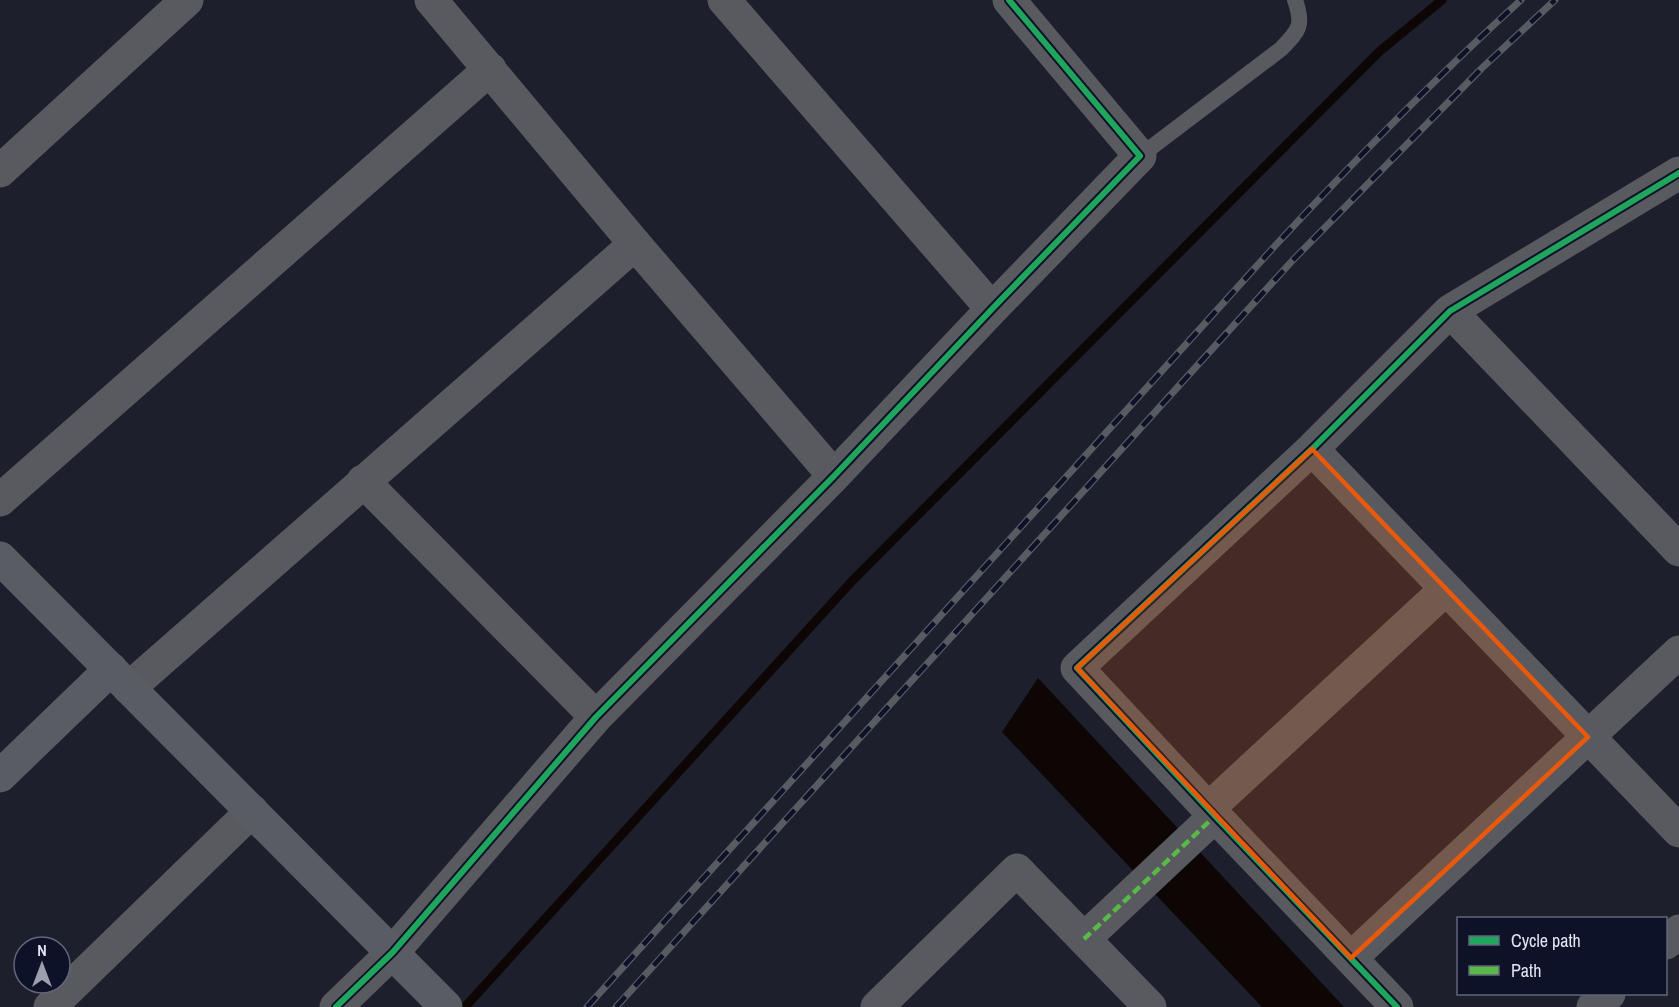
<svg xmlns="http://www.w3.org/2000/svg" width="1679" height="1007" font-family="'Archivo Narrow',sans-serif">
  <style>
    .water { fill: #0d0604 }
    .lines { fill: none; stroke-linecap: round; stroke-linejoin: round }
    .stream { stroke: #0d0604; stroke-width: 9 }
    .lane { stroke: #585a5f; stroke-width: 16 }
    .street { stroke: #585a5f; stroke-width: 33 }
    .secondary { stroke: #5a5c63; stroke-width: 33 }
    .rail-casing { stroke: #595b63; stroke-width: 7 }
    .rail { stroke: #0e1228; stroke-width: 4.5; stroke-dasharray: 14; stroke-linecap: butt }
    .quiet { stroke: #58b947; stroke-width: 4.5; stroke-dasharray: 9 4.5; stroke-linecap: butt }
    .cycleway-casing { stroke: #0e1228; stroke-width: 10 }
    .cycleway { stroke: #20a55d; stroke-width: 6 }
    .marked { fill: #e8590c; fill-opacity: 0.2; stroke: #e8590c; stroke-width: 4.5; stroke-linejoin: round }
  </style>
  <rect width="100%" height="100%" fill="#1d1f2c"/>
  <path class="water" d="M 1038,678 L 1344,1007 L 1262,1007 L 1002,732 Z"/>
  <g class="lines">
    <path class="stream" d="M 465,1007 L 853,580 L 1380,51 L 1442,0"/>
    <path class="lane" d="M 1140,156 L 1281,49 C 1299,30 1304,26 1295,0"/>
    <path class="street" d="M 431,0 L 635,244 L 834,476
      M 724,0 L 992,309
      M 0,171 L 187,0
      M 1450,311 L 1679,550
      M 1312,449 L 1679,831
      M 363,481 L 596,717
      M 0,500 L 490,69
      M 129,688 L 635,244
      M 1208,809 L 1446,589
      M 1084,939 L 1215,816
      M 1666,943 L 1679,931
      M 1351,958 L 1679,652
      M 50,1007 L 252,811
      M 336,1007 L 393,952 L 596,717 L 834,476 L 992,309 L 1140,156 L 1009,0
      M 877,1007 L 1017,870 L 1150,1007
      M 1397,1007 L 1215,816 L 1077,668 L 1312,449 L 1450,311 L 1679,173
      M 1593,1007 L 1609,994"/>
    <path class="secondary" d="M 0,558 L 446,1007
      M 0,776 L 111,669"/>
    <defs>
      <path id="rail" d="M 587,1007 L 1273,248 C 1353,162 1434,79 1521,0
        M 616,1007 L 1292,261 L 1482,68 L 1555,0"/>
    </defs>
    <use href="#rail" class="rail-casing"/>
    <use href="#rail" class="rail"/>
    <path class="quiet" d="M 1084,939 L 1215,816"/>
    <defs>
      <path id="cycleway" d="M 336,1007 L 393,952 L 596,717 L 834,476 L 992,309 L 1140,156 L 1009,0
        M 1397,1007 L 1215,816 L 1077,668 L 1312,449 L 1450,311 L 1679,173"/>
    </defs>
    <use href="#cycleway" class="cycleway-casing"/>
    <use href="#cycleway" class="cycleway"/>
  </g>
  <path class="marked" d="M 1312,449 L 1588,737 L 1351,958 L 1077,668 Z"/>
  <rect x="1457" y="917" width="210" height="78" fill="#0e1228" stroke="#62667a" stroke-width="1.5"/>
  <rect x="1469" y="936" width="30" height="9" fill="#20a55d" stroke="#62667a" stroke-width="1.5"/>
  <text x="1511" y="947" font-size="18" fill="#e0e4f4">Cycle path</text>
  <rect x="1469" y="966" width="30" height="9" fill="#58b947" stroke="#62667a" stroke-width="1.5"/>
  <text x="1511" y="977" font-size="18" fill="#e0e4f4">Path</text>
  <g transform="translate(42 965)"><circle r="28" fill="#0e1228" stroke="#62667a" stroke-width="1.5"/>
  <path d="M0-4.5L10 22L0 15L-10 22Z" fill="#9c9fae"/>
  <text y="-9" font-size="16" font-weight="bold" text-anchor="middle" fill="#e0e4f4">N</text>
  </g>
</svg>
